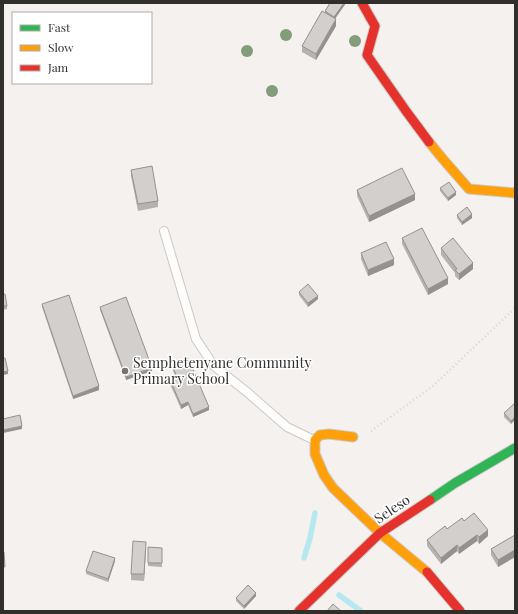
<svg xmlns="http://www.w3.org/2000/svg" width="518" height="614" font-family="'Playfair Display',serif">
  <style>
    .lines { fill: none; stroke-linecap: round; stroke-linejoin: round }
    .stream { stroke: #b5e8f0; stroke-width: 5.5 }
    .lane-casing { stroke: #cbc8c5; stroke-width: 10 }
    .fast-casing { stroke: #cbc8c5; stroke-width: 11 }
    .slow-casing { stroke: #cbc8c5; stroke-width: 11 }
    .jam-casing { stroke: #cbc8c5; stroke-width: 11 }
    .path { stroke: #d7d6d5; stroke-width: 2.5; stroke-dasharray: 1 3; stroke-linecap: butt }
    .lane { stroke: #fefdfc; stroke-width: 8 }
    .fast { stroke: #30b455; stroke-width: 9 }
    .slow { stroke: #ff9f0a; stroke-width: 9 }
    .jam { stroke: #e5322d; stroke-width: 9 }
    .tree { fill: #839d7b }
    .wall { fill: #b5b2b0 }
    .shaded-wall { fill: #949190 }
    .building { fill: #d3cfcd; stroke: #949190 }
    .poi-dot { fill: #767370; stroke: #fff; stroke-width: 1.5 }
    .labels { text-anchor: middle; stroke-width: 3; stroke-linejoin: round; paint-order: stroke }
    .poi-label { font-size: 14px; fill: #312f2c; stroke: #fff; text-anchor: start }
    .street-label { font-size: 14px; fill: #312f2c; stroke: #fff }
  </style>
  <rect width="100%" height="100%" fill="#f5f1ee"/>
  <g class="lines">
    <path class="stream" d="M 304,558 L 310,538 L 315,513
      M 339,595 L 361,611"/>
    <defs>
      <path id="lane" d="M 164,231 L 196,339 L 214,366 L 247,392 L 287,427 L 314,440"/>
      <path id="fast" d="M 430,500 L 455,483 L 515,448"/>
      <path id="slow" d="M 429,142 L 442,158 L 469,189 L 515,193
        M 353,437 L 329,434 L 320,435 L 315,440 L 315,454 L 324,475 L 333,488 L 380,533 L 427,572"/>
      <path id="jam" d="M 362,3 L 375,26 L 367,55 L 406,111 L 429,142
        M 427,572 L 460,611
        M 299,611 L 380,533 L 430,500"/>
    </defs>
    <use href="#lane" class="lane-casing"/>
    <use href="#fast" class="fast-casing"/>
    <use href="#slow" class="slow-casing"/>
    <use href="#jam" class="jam-casing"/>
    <path class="path" d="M 371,431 L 433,386 L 515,308"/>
    <use href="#lane" class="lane"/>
    <use href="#fast" class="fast"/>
    <use href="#slow" class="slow"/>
    <use href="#jam" class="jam"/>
  </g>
  <g class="tree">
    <circle cx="286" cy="35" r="6"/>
    <circle cx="355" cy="41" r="6"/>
    <circle cx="247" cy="51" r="6"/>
    <circle cx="272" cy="91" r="6"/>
  </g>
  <path class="wall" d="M 330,3 L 346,3 L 335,19 L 336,26 L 316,60 L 302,52 L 302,46 L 325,13 L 325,11 Z
    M 131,170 L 158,201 L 158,207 L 138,211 L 131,176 Z
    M 440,188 L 456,195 L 448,201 L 440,191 Z
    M 357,190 L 415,200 L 369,222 L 357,196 Z
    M 457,215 L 472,218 L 462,225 L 457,218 Z
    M 402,238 L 448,284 L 428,295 L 402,244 Z
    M 441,248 L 473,269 L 459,280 L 455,276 L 455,273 L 441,255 Z
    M 361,253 L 394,265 L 368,276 L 361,259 Z
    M 299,292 L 318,299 L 308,307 L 299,295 Z
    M 3,294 L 7,306 L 7,309 L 3,310 Z
    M 42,304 L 99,390 L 73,399 L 42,307 Z
    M 100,307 L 152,371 L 126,380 L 100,310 Z
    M 172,365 L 209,410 L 193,417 L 188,405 L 181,409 L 170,384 L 170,380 L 176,378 L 172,368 Z
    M 515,403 L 511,424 L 504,417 L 504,413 Z
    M 464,521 L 488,536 L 479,544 L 477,541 L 459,554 L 457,551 L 441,564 L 427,546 L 427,540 Z
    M 515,535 L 515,557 L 498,567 L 491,555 L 491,549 Z
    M 148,547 L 162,548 L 162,567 L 148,566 Z
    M 146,548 L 144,581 L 131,580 L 131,574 Z
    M 115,561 L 108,582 L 86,574 L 86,571 Z
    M 256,596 L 244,609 L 236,601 L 236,598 Z"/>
  <path class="shaded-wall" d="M 344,3 L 346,3 L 334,20 L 334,17 Z
    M 336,19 L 336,26 L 316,60 L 316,54 Z
    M 456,192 L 456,195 L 448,201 L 448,198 Z
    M 415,194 L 415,200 L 369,222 L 369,216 Z
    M 472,214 L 472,218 L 462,225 L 462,222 Z
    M 394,259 L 394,265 L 368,276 L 368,270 Z
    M 473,263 L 473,269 L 459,280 L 459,274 Z
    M 448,278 L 448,284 L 428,295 L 428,289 Z
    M 318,296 L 318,299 L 308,307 L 308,303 Z
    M 152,368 L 152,371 L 126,380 L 126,377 Z
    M 8,371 L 8,374 L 3,375 L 3,372 Z
    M 99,386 L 99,390 L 73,399 L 73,396 Z
    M 188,402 L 188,405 L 181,409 L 181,405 Z
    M 209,407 L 209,410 L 193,417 L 193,414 Z
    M 515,417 L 515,420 L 511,424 L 511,421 Z
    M 22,426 L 22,429 L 3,433 L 3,430 Z
    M 488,530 L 488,536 L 479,544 L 479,537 Z
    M 477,535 L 477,541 L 459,554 L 459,548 Z
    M 146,542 L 146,548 L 144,581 L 144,574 Z
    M 457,545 L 457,551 L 441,564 L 441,558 Z
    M 515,550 L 515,557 L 498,567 L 498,560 Z
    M 115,558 L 115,561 L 108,582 L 108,579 Z
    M 256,593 L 256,596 L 244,609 L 244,606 Z"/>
  <path class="building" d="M 330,3 L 344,3 L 334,17 L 325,11 Z
    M 322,11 L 336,19 L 316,54 L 302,46 Z
    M 152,166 L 158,201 L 138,204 L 131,170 Z
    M 402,168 L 415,194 L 369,216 L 357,190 Z
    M 449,182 L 456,192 L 448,198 L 440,188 Z
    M 467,207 L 472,214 L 462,222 L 457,215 Z
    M 422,228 L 448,278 L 428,289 L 402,238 Z
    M 453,238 L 473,263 L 459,274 L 455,270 L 457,269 L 441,248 Z
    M 386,242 L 394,259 L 368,270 L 361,253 Z
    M 308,284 L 318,296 L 308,303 L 299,292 Z
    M 3,294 L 5,294 L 7,306 L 3,306 Z
    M 69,295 L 99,386 L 73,396 L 42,304 Z
    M 126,297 L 152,368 L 126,377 L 100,307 Z
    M 3,358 L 5,358 L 8,371 L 3,372 Z
    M 188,358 L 209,407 L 193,414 L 188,402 L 181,405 L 170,380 L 177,377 L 172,365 Z
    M 515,403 L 515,417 L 511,421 L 504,413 Z
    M 20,415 L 22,426 L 3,430 L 3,419 Z
    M 474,513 L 488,530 L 479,537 L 477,535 L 459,548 L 457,545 L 441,558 L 427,540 L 445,526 L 447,529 L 462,518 L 464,521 Z
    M 515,535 L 515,550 L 498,560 L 491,549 Z
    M 133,541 L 146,542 L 144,574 L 131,574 Z
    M 148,547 L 162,548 L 162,563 L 148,563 Z
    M 93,551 L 115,558 L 108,579 L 86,571 Z
    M 3,552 L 4,552 L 5,567 L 3,567 Z
    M 248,585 L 256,593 L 244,606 L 236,598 Z
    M 333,604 L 341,611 L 327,611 Z"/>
  <circle class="poi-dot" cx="125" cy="371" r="4"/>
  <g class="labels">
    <g class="poi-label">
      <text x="133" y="368">Semphetenyane Community<tspan x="133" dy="16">Primary School</tspan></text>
    </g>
    <g class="street-label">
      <text transform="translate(392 509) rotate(-34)" y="5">Seleso</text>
    </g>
  </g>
  <rect width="518" height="614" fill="none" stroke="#312f2c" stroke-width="8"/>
  <rect x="12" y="12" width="140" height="72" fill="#ffffff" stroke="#adacab"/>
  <rect x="20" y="25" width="20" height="6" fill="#30b455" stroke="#adacab"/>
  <text x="48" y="32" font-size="12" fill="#312f2c">Fast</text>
  <rect x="20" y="45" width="20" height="6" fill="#ff9f0a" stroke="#adacab"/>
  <text x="48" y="52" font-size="12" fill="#312f2c">Slow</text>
  <rect x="20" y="65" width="20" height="6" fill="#e5322d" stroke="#adacab"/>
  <text x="48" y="72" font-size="12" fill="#312f2c">Jam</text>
</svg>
